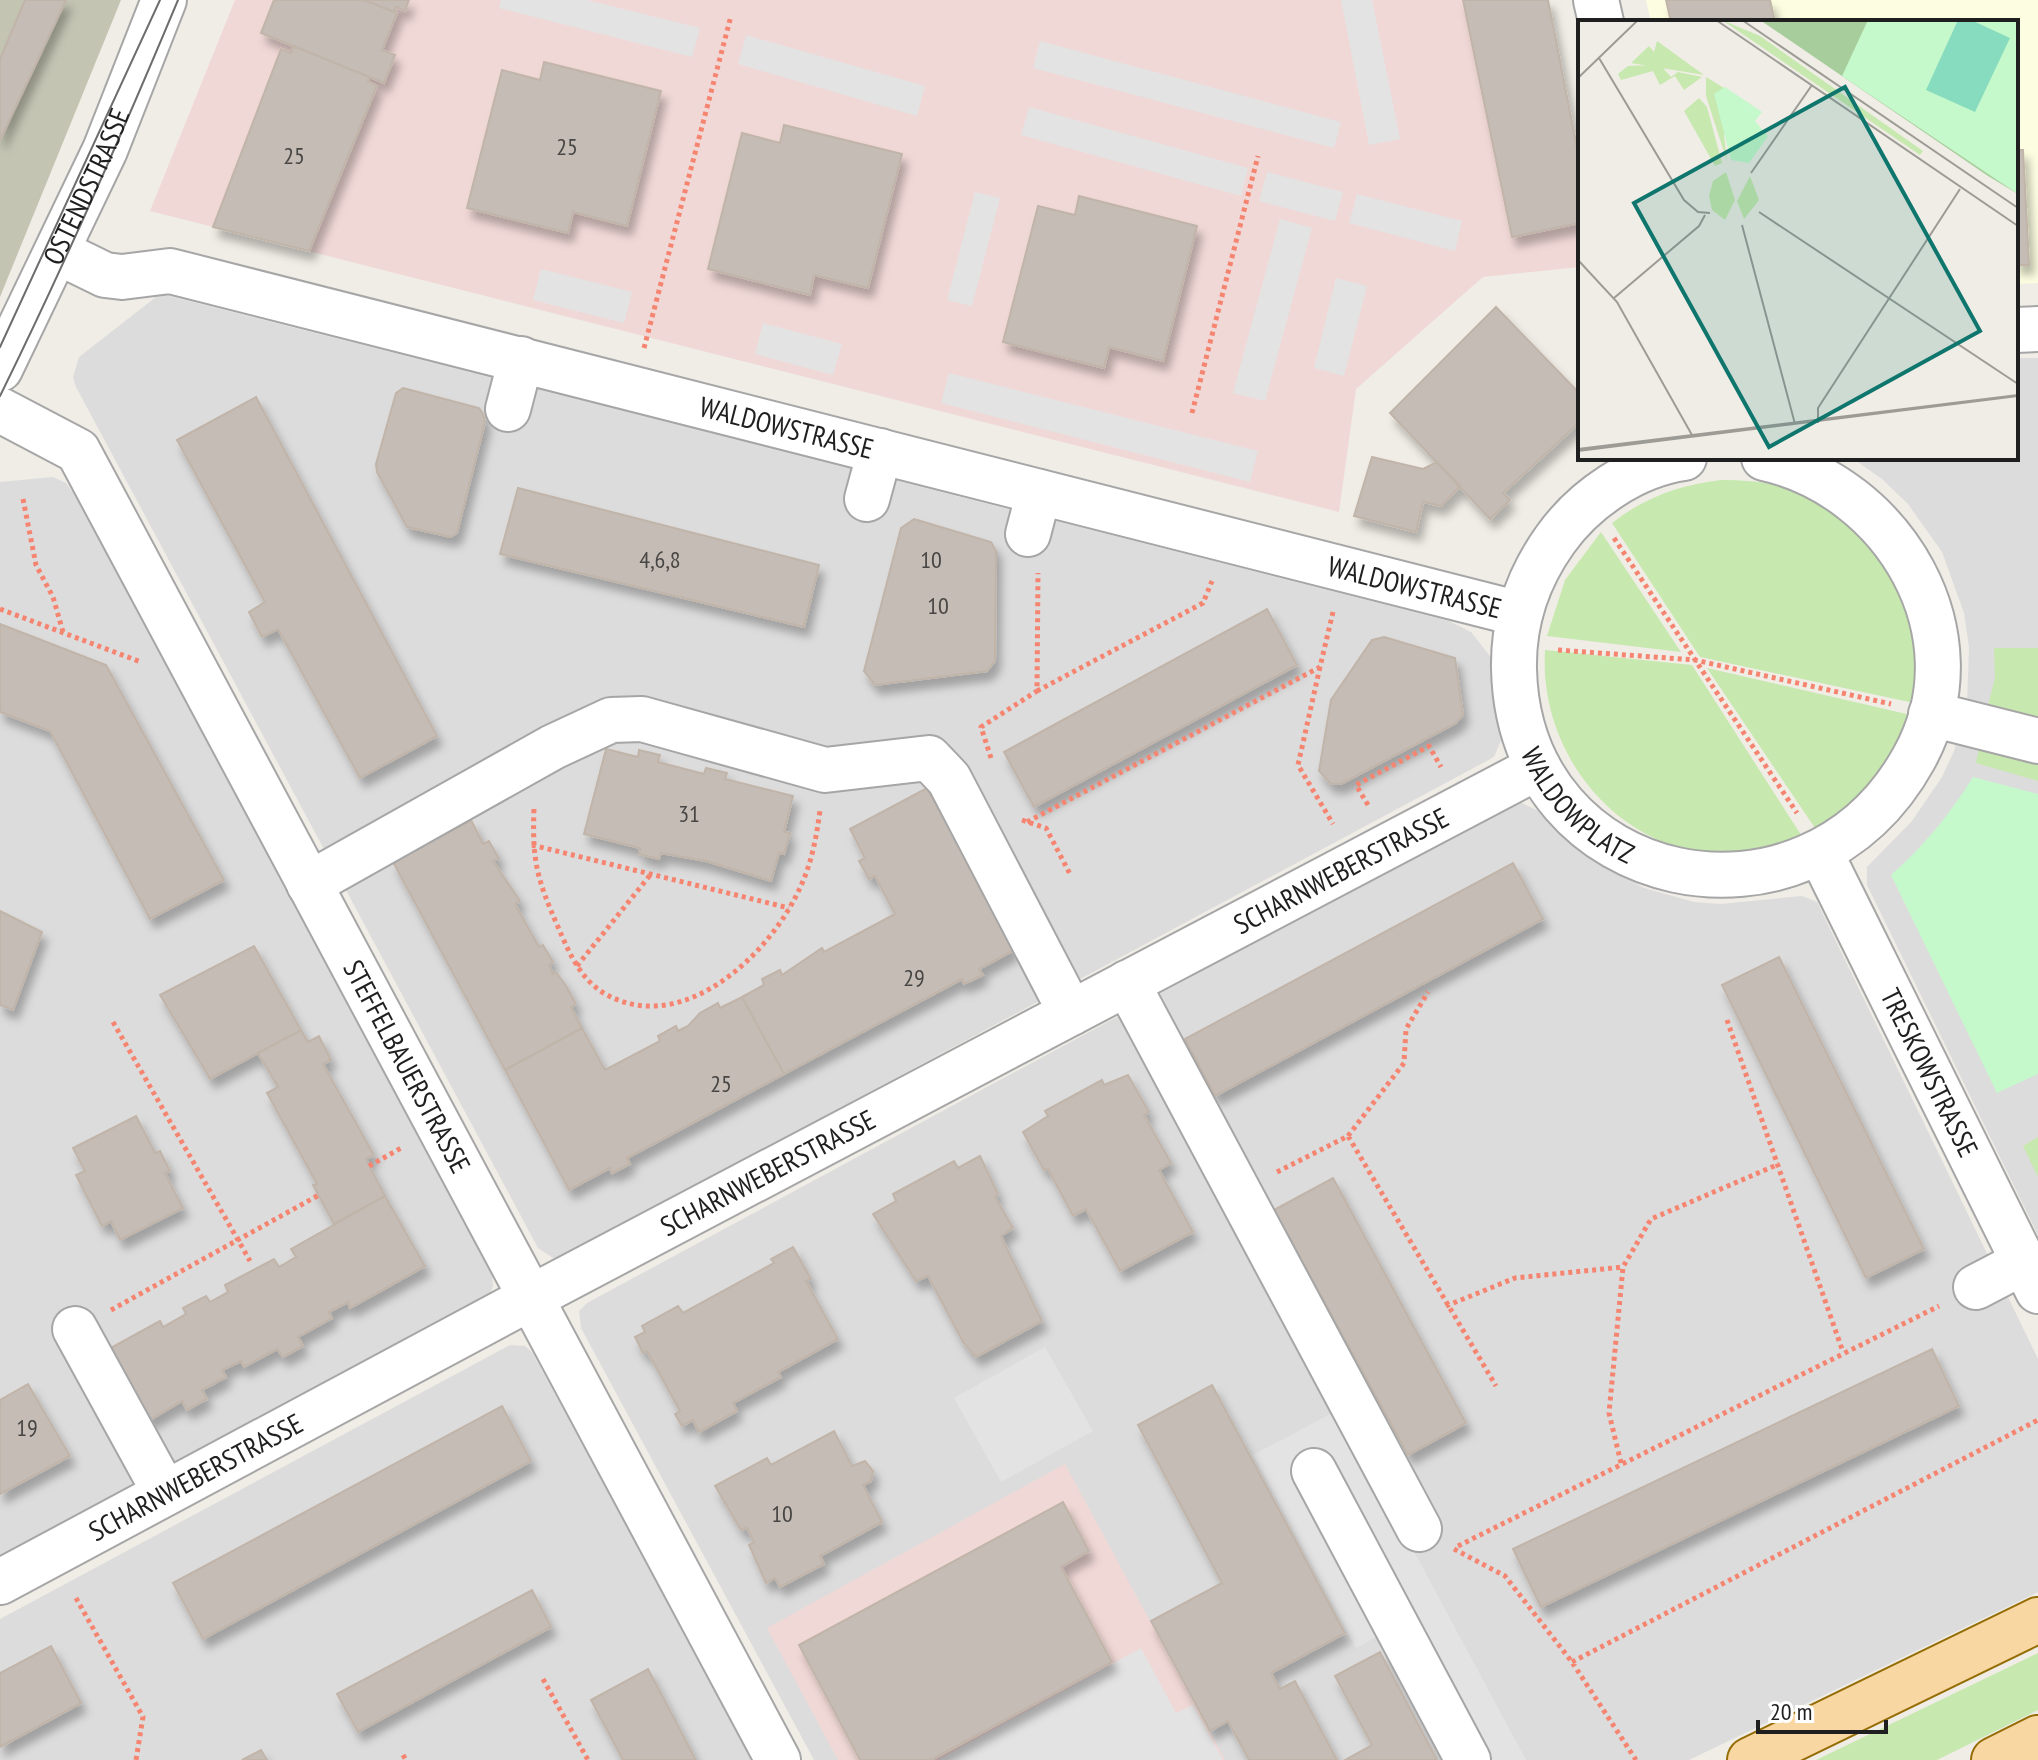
<svg xmlns="http://www.w3.org/2000/svg" width="2038" height="1760" font-family="'PT Sans Narrow',sans-serif">
  <style>
    .residential { fill: #dddcdc }
    .commercial { fill: #f0d8d6 }
    .education { fill: #fdfee1 }
    .construction { fill: #c3c4b2 }
    .grass { fill: #c7e8ae }
    .park { fill: #c5f8cb }
    .parking { fill: #e3e3e3 }
    .building { fill: #c4bcb5; stroke: #c1b4a9; stroke-width: 2; filter: url(#shadow) }
    .lines { fill: none; stroke-linecap: round; stroke-linejoin: round }
    .minor-casing { stroke: #a6a6a6; stroke-width: 48 }
    .major-casing { stroke: #956d05; stroke-width: 48 }
    .path { stroke: #f58571; stroke-width: 5; stroke-dasharray: 4 4; stroke-linecap: butt }
    .minor { stroke: #fff; stroke-width: 44 }
    .major { stroke: #f9d7a2; stroke-width: 44 }
    .tram { stroke: #6d6d6d; stroke-width: 2 }
    .labels { text-anchor: middle; stroke-width: 8; stroke-linejoin: round; paint-order: stroke }
    .number-label { font-size: 24px; fill: #484644 }
    .street-label { font-size: 28px; fill: #1f1f1f; stroke: #fff }
    .inset-road { fill: none; stroke: #9c9b96; stroke-width: 2 }
    .view { fill: #0f766e; fill-opacity: 0.15; stroke: #0f766e; stroke-width: 4 }
    .inset-edge { fill: none; stroke: #1f1f1f; stroke-width: 4 }
  </style>
  <defs>
    <filter id="shadow"><feDropShadow dx="5" dy="9" stdDeviation="4" flood-color="#0004"/></filter>
  </defs>
  <rect width="100%" height="100%" fill="#f0ede6"/>
  <path class="residential" d="M 165,295 L 1449,621 L 1471,632 L 1494,661 L 1496,701 L 1504,733 L 1494,757 L 562,1257 L 553,1258 L 538,1248 L 76,387 L 73,377 L 79,357 L 156,297 Z
    M 2016,358 L 2038,358 L 2038,1235 L 1867,885 L 1867,867 L 1912,821 L 1942,777 L 1954,751 L 1967,705 L 1969,647 L 1964,613 L 1942,552 L 1908,504 L 1882,479 L 1852,458 L 2016,458 Z
    M 53,477 L 66,483 L 75,495 L 492,1273 L 493,1285 L 490,1295 L 0,1561 L 0,482 Z
    M 1517,801 L 1546,814 L 1589,857 L 1644,888 L 1694,902 L 1720,904 L 1802,896 L 1817,902 L 2038,1359 L 2038,1592 L 1689,1760 L 814,1760 L 581,1328 L 579,1311 L 587,1303 Z
    M 510,1345 L 525,1346 L 532,1352 L 753,1760 L 0,1760 L 0,1619 Z"/>
  <path class="commercial" d="M 235,0 L 1548,0 L 1580,163 L 1580,267 L 1483,277 L 1356,389 L 1339,512 L 150,211 Z
    M 1065,1464 L 1225,1760 L 838,1760 L 767,1628 Z"/>
  <path class="education" d="M 1646,0 L 2038,0 L 2038,283 L 2016,284 L 2016,22 L 1651,22 Z"/>
  <path class="construction" d="M 0,0 L 121,0 L 0,297 Z"/>
  <path class="grass" d="M 1721,480 C 1746,480 1770,482 1794,490 C 1856,512 1911,581 1917,647 C 1918,665 1915,685 1914,703 L 1700,657 L 1612,523 C 1645,497 1680,485 1721,480 Z
    M 1601,532 L 1681,652 L 1547,636 L 1565,580 Z
    M 1994,648 L 2038,648 L 2038,719 L 1988,706 L 1995,678 Z
    M 1545,650 L 1692,665 L 1803,838 C 1785,843 1767,850 1749,852 C 1632,869 1538,762 1545,650 Z
    M 1707,668 L 1911,715 L 1909,723 L 1871,790 L 1817,831 Z
    M 1979,748 L 2038,763 L 2038,781 L 1976,763 Z
    M 2038,1137 L 2038,1177 L 2023,1146 Z
    M 2038,1653 L 2038,1710 L 1937,1760 L 1816,1760 Z"/>
  <path class="park" d="M 1973,777 L 2038,794 L 2038,1074 L 1997,1093 L 1891,875 C 1924,846 1950,814 1973,777 Z"/>
  <path class="parking" d="M 501,0 L 587,0 L 700,28 L 692,57 L 499,8 Z
    M 1341,0 L 1372,0 L 1400,139 L 1369,145 Z
    M 746,35 L 925,86 L 917,116 L 738,64 Z
    M 1040,41 L 1341,122 L 1334,148 L 1033,68 Z
    M 1029,107 L 1248,168 L 1241,196 L 1021,135 Z
    M 1267,172 L 1343,192 L 1335,221 L 1259,201 Z
    M 975,192 L 1000,198 L 972,306 L 947,300 Z
    M 1357,194 L 1462,221 L 1455,251 L 1349,223 Z
    M 1280,219 L 1312,228 L 1265,401 L 1233,393 Z
    M 541,269 L 632,292 L 624,323 L 533,300 Z
    M 1336,278 L 1367,286 L 1344,376 L 1314,368 Z
    M 763,323 L 842,344 L 833,375 L 755,354 Z
    M 949,373 L 1258,451 L 1250,482 L 941,403 Z
    M 1045,1347 L 1093,1431 L 1001,1482 L 954,1398 Z
    M 1338,1410 L 1526,1760 L 1448,1760 L 1380,1635 L 1356,1648 L 1253,1455 Z
    M 1141,1648 L 1176,1713 L 1193,1705 L 1223,1760 L 938,1760 Z"/>
  <path class="building" d="M 25,0 L 66,0 L 0,140 L 0,59 Z
    M 274,0 L 364,0 L 397,13 L 382,50 L 395,55 L 384,83 L 261,33 Z
    M 364,0 L 409,0 L 405,11 L 396,7 L 394,12 Z
    M 1463,0 L 1548,0 L 1580,163 L 1580,223 L 1512,237 Z
    M 1666,0 L 1770,0 L 1775,22 L 1671,22 Z
    M 294,46 L 369,77 L 368,81 L 377,86 L 309,251 L 213,227 L 281,49 L 291,53 Z
    M 544,62 L 661,91 L 627,226 L 573,212 L 568,233 L 467,208 L 502,70 L 540,80 Z
    M 784,125 L 902,154 L 868,288 L 814,275 L 810,295 L 708,269 L 742,133 L 780,143 Z
    M 2016,150 L 2023,150 L 2029,265 L 2016,265 Z
    M 1079,196 L 1197,226 L 1163,361 L 1109,347 L 1104,368 L 1003,342 L 1038,206 L 1075,215 Z
    M 1496,307 L 1580,394 L 1580,422 L 1503,493 L 1510,500 L 1490,519 L 1390,413 Z
    M 403,388 L 479,408 L 483,414 L 485,422 L 457,533 L 451,537 L 407,527 L 377,472 L 376,464 L 396,393 Z
    M 256,397 L 437,736 L 360,778 L 278,629 L 262,637 L 249,612 L 265,602 L 177,440 Z
    M 1372,457 L 1423,469 L 1437,462 L 1460,486 L 1441,506 L 1423,502 L 1416,532 L 1354,516 Z
    M 518,488 L 819,565 L 804,627 L 500,554 Z
    M 914,519 L 991,542 L 996,551 L 995,661 L 987,671 L 875,685 L 864,671 L 901,528 Z
    M 1267,609 L 1297,665 L 1034,807 L 1004,752 Z
    M 0,624 L 106,665 L 224,880 L 150,919 L 50,731 L 0,712 Z
    M 1384,637 L 1455,658 L 1463,715 L 1456,723 L 1341,784 L 1331,784 L 1319,771 L 1331,700 L 1372,640 Z
    M 606,749 L 638,757 L 639,750 L 660,755 L 658,762 L 704,774 L 706,768 L 727,773 L 725,779 L 793,796 L 784,832 L 790,833 L 784,854 L 779,853 L 771,881 L 706,861 L 661,853 L 659,859 L 639,854 L 640,848 L 584,834 Z
    M 927,788 L 942,816 L 948,813 L 958,831 L 952,834 L 980,888 L 987,885 L 996,903 L 990,906 L 1014,950 L 979,969 L 983,975 L 964,984 L 962,979 L 784,1074 L 742,997 L 764,985 L 762,979 L 780,970 L 782,975 L 822,948 L 824,952 L 895,914 L 875,876 L 869,879 L 859,861 L 865,858 L 850,829 Z
    M 471,820 L 483,844 L 489,841 L 499,859 L 493,861 L 520,901 L 515,904 L 539,947 L 543,945 L 553,962 L 549,965 L 553,974 L 556,972 L 566,986 L 576,1004 L 571,1007 L 582,1028 L 505,1070 L 393,862 Z
    M 1513,863 L 1543,919 L 1215,1096 L 1185,1039 Z
    M 0,911 L 42,932 L 13,1010 L 0,1005 Z
    M 254,946 L 301,1030 L 210,1079 L 160,995 Z
    M 1779,957 L 1924,1249 L 1866,1278 L 1722,985 Z
    M 742,997 L 784,1074 L 627,1158 L 630,1164 L 612,1173 L 610,1168 L 569,1190 L 505,1070 L 582,1028 L 605,1070 L 660,1041 L 658,1036 L 676,1026 L 678,1031 L 688,1026 L 700,1013 L 718,1003 L 720,1008 Z
    M 301,1030 L 308,1042 L 319,1036 L 331,1060 L 323,1064 L 374,1155 L 366,1159 L 385,1196 L 334,1224 L 313,1185 L 317,1184 L 267,1093 L 278,1087 L 258,1053 Z
    M 1128,1075 L 1149,1112 L 1144,1115 L 1171,1163 L 1159,1170 L 1193,1232 L 1120,1271 L 1086,1209 L 1073,1216 L 1048,1169 L 1044,1170 L 1023,1132 L 1048,1116 L 1045,1111 L 1102,1080 L 1104,1085 Z
    M 136,1116 L 155,1153 L 160,1151 L 170,1171 L 165,1173 L 183,1208 L 120,1240 L 111,1221 L 102,1226 L 76,1175 L 85,1171 L 73,1148 Z
    M 980,1156 L 998,1194 L 995,1197 L 1013,1228 L 1001,1236 L 1042,1321 L 976,1357 L 963,1342 L 928,1276 L 916,1281 L 873,1214 L 896,1201 L 893,1194 L 954,1161 L 958,1168 Z
    M 1333,1178 L 1466,1423 L 1408,1455 L 1274,1210 Z
    M 385,1196 L 425,1266 L 350,1308 L 348,1302 L 329,1312 L 332,1318 L 298,1337 L 303,1346 L 283,1357 L 277,1349 L 244,1367 L 241,1361 L 222,1370 L 226,1377 L 202,1390 L 207,1399 L 187,1410 L 182,1401 L 148,1421 L 109,1349 L 160,1321 L 163,1327 L 186,1314 L 183,1308 L 206,1296 L 210,1302 L 228,1292 L 225,1285 L 274,1259 L 279,1267 L 296,1257 L 291,1249 Z
    M 793,1247 L 811,1279 L 806,1281 L 838,1339 L 778,1372 L 781,1377 L 733,1403 L 737,1411 L 699,1432 L 693,1420 L 682,1426 L 675,1414 L 680,1411 L 647,1351 L 643,1353 L 635,1337 L 645,1332 L 642,1326 L 678,1306 L 683,1313 L 774,1263 L 771,1259 Z
    M 1932,1349 L 1959,1406 L 1541,1607 L 1513,1549 Z
    M 28,1384 L 70,1456 L 0,1494 L 0,1400 Z
    M 1212,1385 L 1345,1633 L 1271,1673 L 1280,1689 L 1295,1681 L 1337,1760 L 1249,1760 L 1228,1721 L 1210,1731 L 1151,1621 L 1222,1583 L 1138,1425 Z
    M 502,1406 L 531,1461 L 203,1639 L 173,1583 Z
    M 834,1431 L 852,1466 L 865,1461 L 873,1471 L 871,1481 L 863,1485 L 882,1522 L 820,1556 L 824,1564 L 780,1587 L 775,1578 L 766,1583 L 749,1545 L 754,1542 L 747,1528 L 741,1530 L 715,1486 L 767,1458 L 771,1465 Z
    M 1063,1502 L 1089,1551 L 1061,1567 L 1112,1662 L 931,1760 L 860,1760 L 799,1645 Z
    M 532,1590 L 551,1627 L 358,1732 L 337,1694 Z
    M 51,1646 L 81,1703 L 0,1747 L 0,1673 Z
    M 1380,1652 L 1437,1760 L 1345,1760 L 1372,1745 L 1335,1676 Z
    M 648,1669 L 675,1720 L 696,1760 L 623,1760 L 591,1700 Z
    M 261,1750 L 267,1760 L 242,1760 Z"/>
  <g class="lines">
    <defs>
      <g id="minor">
        <path d="M 1596,0 L 1601,22"/>
        <path id="s1" d="M 58,252 L 105,275 L 122,277 L 170,271 L 1520,614"/>
        <path d="M 2016,330 L 2038,329"/>
        <path id="s2" d="M 0,369 L 105,150 L 164,0"/>
        <path d="M 508,409 L 521,359"/>
        <path id="s3" d="M 0,410 L 78,451 L 778,1760"/>
        <path id="s4" d="M 1684,458 C 1634,465 1584,499 1555,540 C 1528,578 1513,622 1514,669 C 1519,892 1807,952 1914,758 C 1983,634 1893,486 1764,458"/>
        <path d="M 867,499 L 880,451"/>
        <path d="M 1028,534 L 1039,492"/>
        <path d="M 1931,714 L 2038,741"/>
        <path id="s5" d="M 1821,854 L 2038,1291"/>
        <path d="M 309,884 L 553,747 L 611,720 L 642,719 L 825,770 L 929,758 L 949,779 L 1071,1013"/>
        <path d="M 1127,983 L 1419,1529"/>
        <path d="M 1976,1287 L 2024,1262"/>
        <path d="M 75,1329 L 165,1493"/>
        <path d="M 1314,1471 L 1468,1760"/>
        <path id="s6" d="M 0,1582 L 530,1298 L 1538,767"/>
      </g>
      <path id="major" d="M 1750,1760 L 2038,1620
        M 1994,1760 L 2038,1738"/>
    </defs>
    <use href="#minor" class="minor-casing"/>
    <use href="#major" class="major-casing"/>
    <path class="path" d="M 644,348 L 731,16
      M 1192,413 L 1258,156
      M 23,499 L 36,565 L 53,597 L 63,632
      M 1614,538 L 1797,813
      M 0,609 L 141,662
      M 1558,650 L 1695,660 L 1891,704
      M 1320,667 L 1298,765 L 1333,824
      M 1037,691 L 1203,603 L 1212,581
      M 991,758 L 981,727 L 1037,691 L 1038,573
      M 1368,805 L 1356,785 L 1429,746 L 1441,767
      M 534,809 C 532,861 537,879 558,927 C 568,950 579,977 602,992 C 677,1038 762,962 795,898 C 810,870 816,842 820,810
      M 1022,820 L 1046,828 L 1071,876
      M 1027,822 L 1320,667 L 1333,612
      M 532,845 L 789,908
      M 577,966 L 651,874
      M 1727,1020 L 1843,1352
      M 113,1022 L 250,1261
      M 1348,1136 L 1404,1063 L 1406,1029 L 1428,992
      M 369,1166 L 403,1147
      M 1277,1172 L 1348,1136 L 1496,1386
      M 1446,1306 L 1515,1278 L 1623,1267
      M 111,1310 L 319,1195
      M 1621,1463 L 1609,1413 L 1623,1267 L 1651,1219 L 1779,1164
      M 1458,1546 L 1939,1306
      M 1454,1549 L 1505,1576 L 1572,1662 L 1636,1760
      M 76,1598 L 143,1717 L 136,1760
      M 1572,1662 L 2038,1420
      M 543,1679 L 588,1760
      M 403,1755 L 406,1760"/>
    <use href="#minor" class="minor"/>
    <use href="#major" class="major"/>
    <path class="tram" d="M 0,347 L 160,0
      M 0,396 C 64,266 122,134 178,0"/>
  </g>
  <g class="labels">
    <g class="number-label">
      <text x="567" y="155">25</text>
      <text x="294" y="164">25</text>
      <text x="660" y="568">4,6,8</text>
      <text x="931" y="568">10</text>
      <text x="938" y="614">10</text>
      <text x="689" y="822">31</text>
      <text x="914" y="986">29</text>
      <text x="721" y="1092">25</text>
      <text x="27" y="1436">19</text>
      <text x="782" y="1522">10</text>
    </g>
    <g class="street-label">
      <text dy="10" stroke="none"><textPath href="#s2" startOffset="202">OSTENDSTRASSE</textPath></text>
      <text dy="10" stroke="none"><textPath href="#s1" startOffset="754">WALDOWSTRASSE</textPath></text>
      <text dy="10" stroke="none"><textPath href="#s1" startOffset="1402">WALDOWSTRASSE</textPath></text>
      <text dy="10" stroke="none"><textPath href="#s4" startOffset="452">WALDOWPLATZ</textPath></text>
      <text dy="10" stroke="none"><textPath href="#s6" startOffset="1518">SCHARNWEBERSTRASSE</textPath></text>
      <text dy="10" stroke="none"><textPath href="#s3" startOffset="786">STEFFELBAUERSTRASSE</textPath></text>
      <text dy="10" stroke="none"><textPath href="#s5" startOffset="244">TRESKOWSTRASSE</textPath></text>
      <text dy="10" stroke="none"><textPath href="#s6" startOffset="870">SCHARNWEBERSTRASSE</textPath></text>
      <text dy="10" stroke="none"><textPath href="#s6" startOffset="222">SCHARNWEBERSTRASSE</textPath></text>
    </g>
  </g>
  <g transform="translate(1578 20)">
    <rect width="440" height="440" fill="#f0ede6"/>
    <path d="M 144,0 L 182,16 L 345,131 L 342,135 ZM 79,21 L 126,55 L 53,43 L 71,26 L 76,32 ZM 73,45 L 84,47 L 93,57 L 100,52 L 124,57 L 106,70 L 97,56 L 82,65 L 75,51 L 43,60 L 40,54 L 50,46 ZM 128,57 L 172,84 L 146,115 L 149,141 L 128,76 ZM 121,78 L 129,87 L 144,143 L 137,146 L 106,91 ZM 148,152 L 157,180 L 147,200 L 134,190 L 131,176 L 135,161 ZM 172,156 L 181,180 L 166,199 L 159,181 Z" fill="#c7e8ae"/>
    <path d="M 182,0 L 314,0 L 440,174 L 410,156 Z" fill="#a8cd9c"/>
    <path d="M 290,0 L 440,0 L 440,174 L 264,56 ZM 147,67 L 184,92 L 177,101 L 190,116 L 171,143 L 153,140 L 136,74 Z" fill="#c5f8cb"/>
    <path d="M 380,0 L 393,0 L 432,18 L 397,92 L 348,70 Z" fill="#87dcbf"/>
    <path class="inset-road" d="M 138,0 L 440,206M 164,0 L 440,188M 21,38 L 106,180 L 120,192 L 132,193M 0,58 L 60,0M 173,153 L 234,65M 181,192 L 440,364M 164,205 L 217,404M 0,240 L 39,282 L 114,415M 36,278 L 121,206 L 127,195M 240,403 L 240,388 L 382,169M 0,429 L 440,375M 0,431 L 440,376"/>
    <path class="view" d="M 267,67 L 402,311 L 191,427 L 56,183 Z"/>
    <rect width="440" height="440" class="inset-edge"/>
  </g>
  <path d="M1758 1720v12h128v-12" fill="none" stroke="#1f1f1f" stroke-width="4"/>
  <text x="1770" y="1720" font-size="24" fill="#1f1f1f" stroke="#ffffff" stroke-width="6" paint-order="stroke">20 m</text>
</svg>
